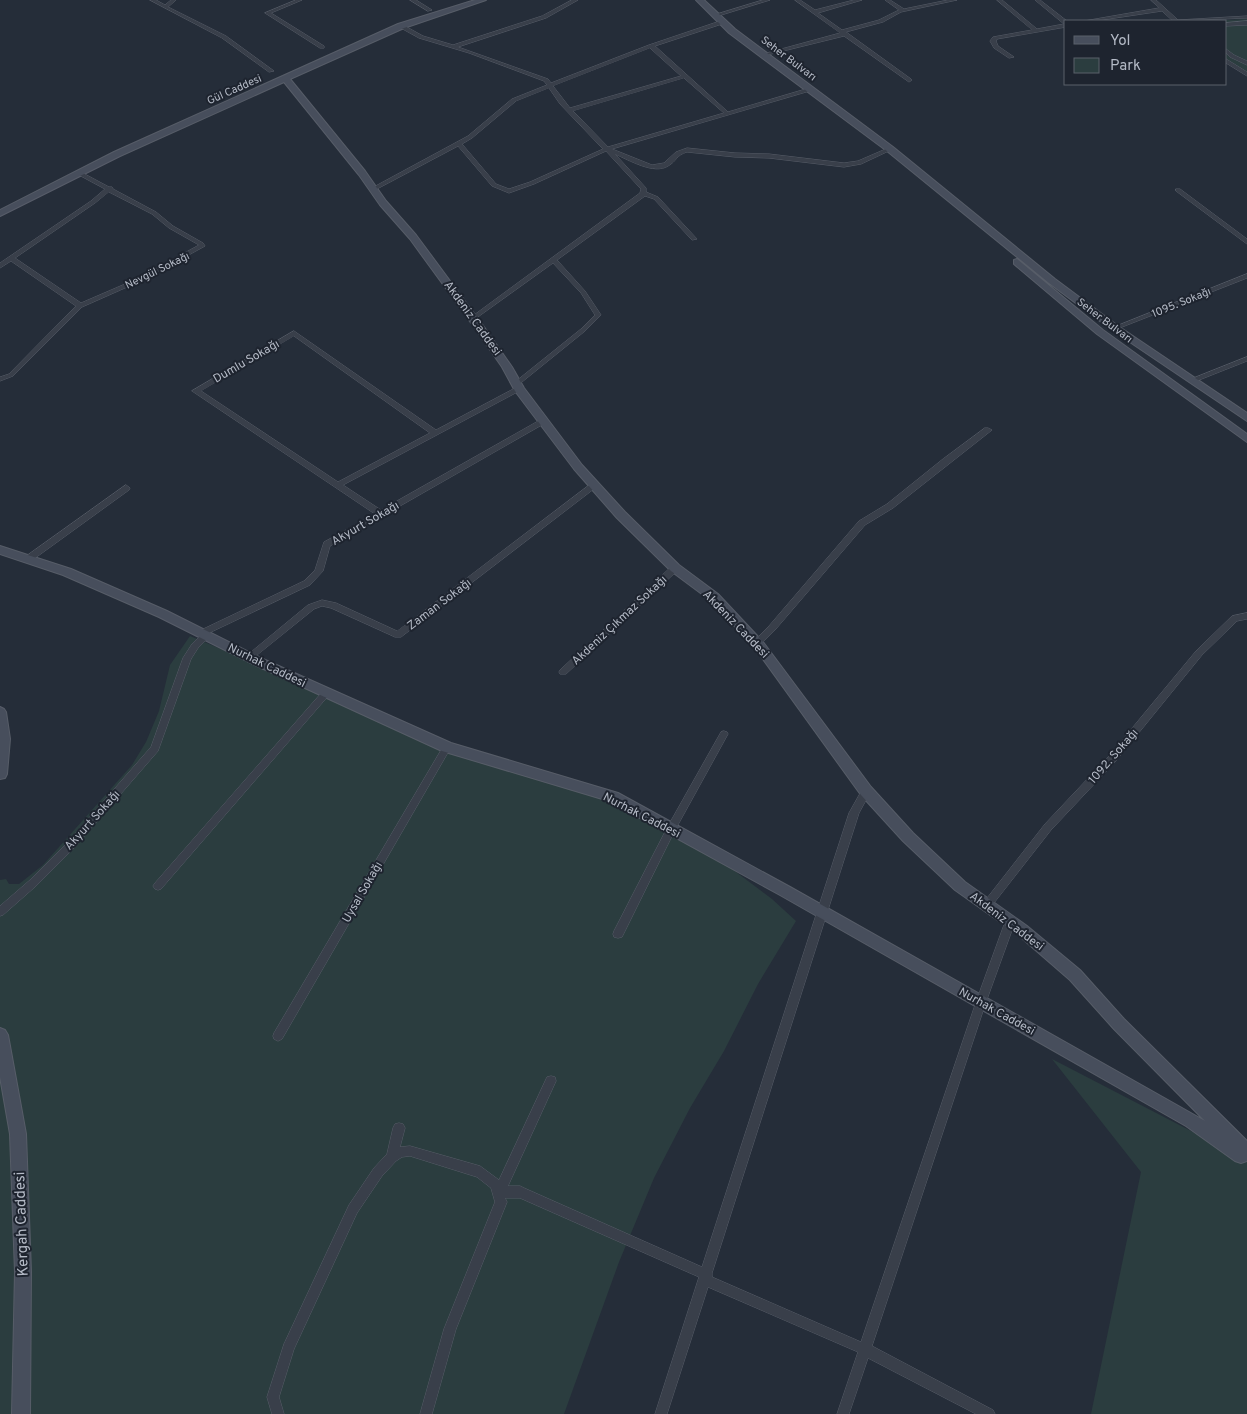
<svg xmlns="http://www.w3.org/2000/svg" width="1247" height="1414" font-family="Overpass,sans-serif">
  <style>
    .green { fill: #2b3d3f }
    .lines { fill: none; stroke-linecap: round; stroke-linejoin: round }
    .street-casing { stroke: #575d68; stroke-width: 1 }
    .secondary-casing { stroke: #575d68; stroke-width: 2 }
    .street { fill: #393f4a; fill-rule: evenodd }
    .secondary { fill: #474e5c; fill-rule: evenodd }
    .labels { text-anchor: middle; stroke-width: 4; stroke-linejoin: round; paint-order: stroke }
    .far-street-label { font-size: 11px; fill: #b4bac6; stroke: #1e242f }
    .street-label { font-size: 12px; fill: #b4bac6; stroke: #1e242f }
    .near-street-label { font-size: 15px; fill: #b4bac6; stroke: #1e242f }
  </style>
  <rect width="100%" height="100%" fill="#252d39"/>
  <path class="green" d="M 1247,19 L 1247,72 L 1226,59 L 1226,21 L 1208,21 Z
    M 190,636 L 333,696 L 438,744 L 585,788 L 720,860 L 772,899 L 796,921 L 758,984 L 724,1051 L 690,1108 L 654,1178 L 619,1262 L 564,1414 L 0,1414 L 0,880 L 6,879 L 9,884 L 19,884 L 43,865 L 132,765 L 146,742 L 159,711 L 170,665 Z
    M 1052,1059 L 1247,1160 L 1247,1414 L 1091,1414 L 1141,1172 Z"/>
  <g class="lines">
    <defs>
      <path id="street" d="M 150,0 L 156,0 L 165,5 L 171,0 L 176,0 L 168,7 L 226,36 L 274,71 L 269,72 L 222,38 Z
        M 296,0 L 302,0 L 271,13 L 324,46 L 324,48 L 320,48 L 265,13 Z
        M 410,0 L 416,0 L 432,10 L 428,11 Z
        M 572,0 L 578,0 L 546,18 L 458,47 L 548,79 L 551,83 L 649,45 L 723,20 L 726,22 L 725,23 L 655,46 L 728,112 L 809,88 L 813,88 L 813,90 L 612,149 L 652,165 L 664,163 L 676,152 L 687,148 L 735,153 L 769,154 L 844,163 L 858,161 L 888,148 L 893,149 L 861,164 L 844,167 L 769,158 L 735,157 L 687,152 C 676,155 677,161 668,166 C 654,175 629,160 615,154 L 646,188 L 646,192 L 658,197 L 697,239 L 692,240 L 654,199 L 645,196 L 557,260 L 585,291 L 601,315 L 585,331 L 517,386 L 515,386 L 515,382 L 581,329 L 595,315 L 581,293 L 553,263 L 475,319 L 471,319 L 470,318 L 640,193 L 641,189 L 606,151 L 534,184 L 509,193 L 492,186 L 458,146 L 375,190 L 370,189 L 468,136 L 512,99 L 547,85 L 544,81 L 469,53 L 419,38 L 399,27 L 399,25 L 403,25 L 423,36 L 453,45 L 542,16 ZM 650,48 L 681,76 L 570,108 L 553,86 ZM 684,78 L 724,113 L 608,147 L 573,111 ZM 549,88 L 560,104 L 603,149 L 530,182 L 509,189 L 496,184 L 462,144 L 472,138 L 516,101 Z
        M 763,0 L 770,0 L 718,16 L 714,15 Z
        M 795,0 L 800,0 L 815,10 L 854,0 L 862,0 L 818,13 L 842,30 L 879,20 L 899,10 L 885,0 L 890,0 L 904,9 L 948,0 L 957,0 L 901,12 L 883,22 L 846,32 L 911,79 L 912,80 L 909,82 L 844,36 L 763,56 L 763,54 L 840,33 Z
        M 997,0 L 1002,0 L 1037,29 L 1064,24 L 1035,0 L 1040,0 L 1067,21 L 1066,21 L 1066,27 L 997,39 L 996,41 L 998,46 L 1014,57 L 1009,58 L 994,48 L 990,41 L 993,37 L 1032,30 Z
        M 1151,0 L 1156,0 L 1178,20 L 1247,16 L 1247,18 L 1173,21 L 1162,11 L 1095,21 L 1084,21 L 1159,8 Z
        M 1247,21 L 1247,25 L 1226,26 L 1226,23 Z
        M 1226,49 L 1234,55 L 1247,61 L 1247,65 L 1230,57 L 1226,53 Z
        M 1226,59 L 1247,72 L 1247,76 L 1226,63 Z
        M 79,171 L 109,187 L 112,187 L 113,189 L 156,212 L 173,226 L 203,243 L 205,246 L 143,280 L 82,307 L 13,376 L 0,381 L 0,377 L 9,374 L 76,306 L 11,261 L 0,268 L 0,263 L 91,201 L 105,189 L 77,174 L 76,173 ZM 109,192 L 152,214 L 169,228 L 199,245 L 139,278 L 81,303 L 15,258 L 95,203 Z
        M 1176,189 L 1180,189 L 1247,239 L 1247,244 L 1176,191 Z
        M 1247,274 L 1247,278 L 1117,329 L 1113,329 L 1112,328 Z
        M 294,331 L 436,430 L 517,387 L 521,387 L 523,389 L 343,485 L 381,510 L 540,420 L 543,420 L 547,422 L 330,546 L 323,571 L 310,585 L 209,633 L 210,635 L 209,637 L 198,648 L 191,659 L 158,751 L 73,849 L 36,886 L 3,915 L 0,916 L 0,906 L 30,880 L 67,843 L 151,747 L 183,658 L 192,644 L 200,636 L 198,633 L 199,631 L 304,581 L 315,570 L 324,542 L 375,514 L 192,391 ZM 294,336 L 430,433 L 338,482 L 201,391 Z
        M 1247,357 L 1247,361 L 1194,382 L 1192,382 L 1189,380 Z
        M 985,428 L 988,428 L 992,430 L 893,508 L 865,525 L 775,630 L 760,645 L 754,645 L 753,643 L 754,641 L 769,626 L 859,521 L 887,504 L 943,459 Z
        M 592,483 L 595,483 L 599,485 L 401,637 L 395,637 L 331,608 L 322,606 L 314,609 L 252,659 L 246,659 L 245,657 L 308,605 L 322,600 L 336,603 L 397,631 Z
        M 126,485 L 130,488 L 129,490 L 31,561 L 25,561 L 24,559 L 25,557 Z
        M 675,565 L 679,568 L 678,570 L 566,674 L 560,674 L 559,672 L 560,670 L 672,566 Z
        M 1247,613 L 1247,619 L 1237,621 L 1202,655 L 1115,762 L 1051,830 L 990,908 L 987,909 L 984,908 L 982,905 L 984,902 L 1045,824 L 1109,756 L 1196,651 L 1232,616 Z
        M 326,690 L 329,691 L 330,693 L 329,695 L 161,889 L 158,890 L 155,889 L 153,886 L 155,883 L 323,691 Z
        M 724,731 L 727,732 L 728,734 L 674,832 L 622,937 L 618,938 L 614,937 L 613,934 L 614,931 L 668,826 L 721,732 Z
        M 447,743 L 450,745 L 451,747 L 450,749 L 282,1039 L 278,1041 L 274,1039 L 273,1036 L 274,1033 L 444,745 Z
        M 866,787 L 869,788 L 871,791 L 859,813 L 712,1273 L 712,1277 L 861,1342 L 976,1002 L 1005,922 L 1006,919 L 1010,918 L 1014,919 L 1015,922 L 986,1002 L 872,1346 L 993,1410 L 995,1414 L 976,1414 L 868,1358 L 849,1414 L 837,1414 L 858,1352 L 708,1287 L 667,1414 L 655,1414 L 699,1277 L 520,1198 L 505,1198 L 507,1202 L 456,1329 L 432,1414 L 420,1414 L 444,1329 L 495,1202 L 491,1188 L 477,1177 L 410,1156 L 402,1157 L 396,1161 L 382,1176 L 357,1213 L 294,1349 L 279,1397 L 284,1414 L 272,1414 L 267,1397 L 284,1344 L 349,1205 L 374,1168 L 387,1154 L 393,1128 L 395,1124 L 399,1123 L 403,1124 L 405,1128 L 400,1147 L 410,1146 L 480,1166 L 499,1180 L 547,1077 L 551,1076 L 555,1077 L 556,1081 L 508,1186 L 520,1186 L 524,1188 L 702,1267 L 849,813 L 863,788 Z"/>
      <path id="secondary" d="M 475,0 L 486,0 L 404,28 L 290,79 L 365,171 L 386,201 L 416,235 L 484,327 L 512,367 L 524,388 L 582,465 L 625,512 L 679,565 L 718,594 L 763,642 L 871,787 L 913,833 L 965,882 L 1027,926 L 1080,970 L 1124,1019 L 1247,1141 L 1247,1161 L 1241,1163 L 1235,1161 L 1186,1126 L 780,895 L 609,801 L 442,751 L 255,665 L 159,617 L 63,575 L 0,554 L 0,546 L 71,569 L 167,611 L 263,659 L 451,743 L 618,793 L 790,887 L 1205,1121 L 1114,1029 L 1070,980 L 1017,934 L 955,890 L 903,841 L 861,795 L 755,648 L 710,600 L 671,571 L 617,518 L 574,469 L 515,391 L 502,367 L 477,331 L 410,239 L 380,205 L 359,175 L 284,82 L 120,156 L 0,216 L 0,210 L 114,152 L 398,24 Z
        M 696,0 L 704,0 L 735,29 L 893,147 L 1055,279 L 1118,326 L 1247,413 L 1247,421 L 1112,330 L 1049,283 L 887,151 L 729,33 Z
        M 1017,259 L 1103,330 L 1247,434 L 1247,442 L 1097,334 L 1014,264 L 1014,260 Z
        M 0,707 L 4,709 L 6,712 L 10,739 L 7,774 L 5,778 L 0,779 Z
        M 0,1028 L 5,1030 L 8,1035 L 26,1134 L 31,1272 L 30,1414 L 12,1414 L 15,1272 L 10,1134 L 0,1077 Z"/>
    </defs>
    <use href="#street" class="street-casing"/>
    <use href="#secondary" class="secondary-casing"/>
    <use href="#street" class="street"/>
    <use href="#secondary" class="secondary"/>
  </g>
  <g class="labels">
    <g class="far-street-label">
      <text transform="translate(789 58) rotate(37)" y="4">Seher Bulvarı</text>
      <text transform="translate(234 89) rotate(-24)" y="4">Gül Caddesi</text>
      <text transform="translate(157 270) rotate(-26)" y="4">Nevgül Sokağı</text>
      <text transform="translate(1181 302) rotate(-22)" y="4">1095. Sokağı</text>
      <text transform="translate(1105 320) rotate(37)" y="4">Seher Bulvarı</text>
    </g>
    <g class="street-label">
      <text transform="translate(473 318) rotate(54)" y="4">Akdeniz Caddesi</text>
      <text transform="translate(246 361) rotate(-30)" y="4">Dumlu Sokağı</text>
      <text transform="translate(365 523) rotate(-30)" y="4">Akyurt Sokağı</text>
      <text transform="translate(439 604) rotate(-37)" y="4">Zaman Sokağı</text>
      <text transform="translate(619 620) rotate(-43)" y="4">Akdeniz Çıkmaz Sokağı</text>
      <text transform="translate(736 624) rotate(46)" y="4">Akdeniz Caddesi</text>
      <text transform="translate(267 665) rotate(26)" y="4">Nurhak Caddesi</text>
      <text transform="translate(1113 756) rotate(-49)" y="4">1092. Sokağı</text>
      <text transform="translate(642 815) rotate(27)" y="4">Nurhak Caddesi</text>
      <text transform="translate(92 820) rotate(-48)" y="4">Akyurt Sokağı</text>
      <text transform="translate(362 892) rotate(-60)" y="4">Uysal Sokağı</text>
      <text transform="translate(1007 921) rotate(37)" y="4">Akdeniz Caddesi</text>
      <text transform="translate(997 1011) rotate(29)" y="4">Nurhak Caddesi</text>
    </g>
    <g class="near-street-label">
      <text transform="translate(21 1224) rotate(-92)" y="5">Kergah Caddesi</text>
    </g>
  </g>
  <rect x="1064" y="20" width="162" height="65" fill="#1e242f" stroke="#5a606b"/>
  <rect x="1074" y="36" width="25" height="8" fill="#474e5c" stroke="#5a606b"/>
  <text x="1110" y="45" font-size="15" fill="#b4bac6">Yol</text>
  <rect x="1074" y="58" width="25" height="15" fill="#2b3d3f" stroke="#5a606b"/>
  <text x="1110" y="70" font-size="15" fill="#b4bac6">Park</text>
</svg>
